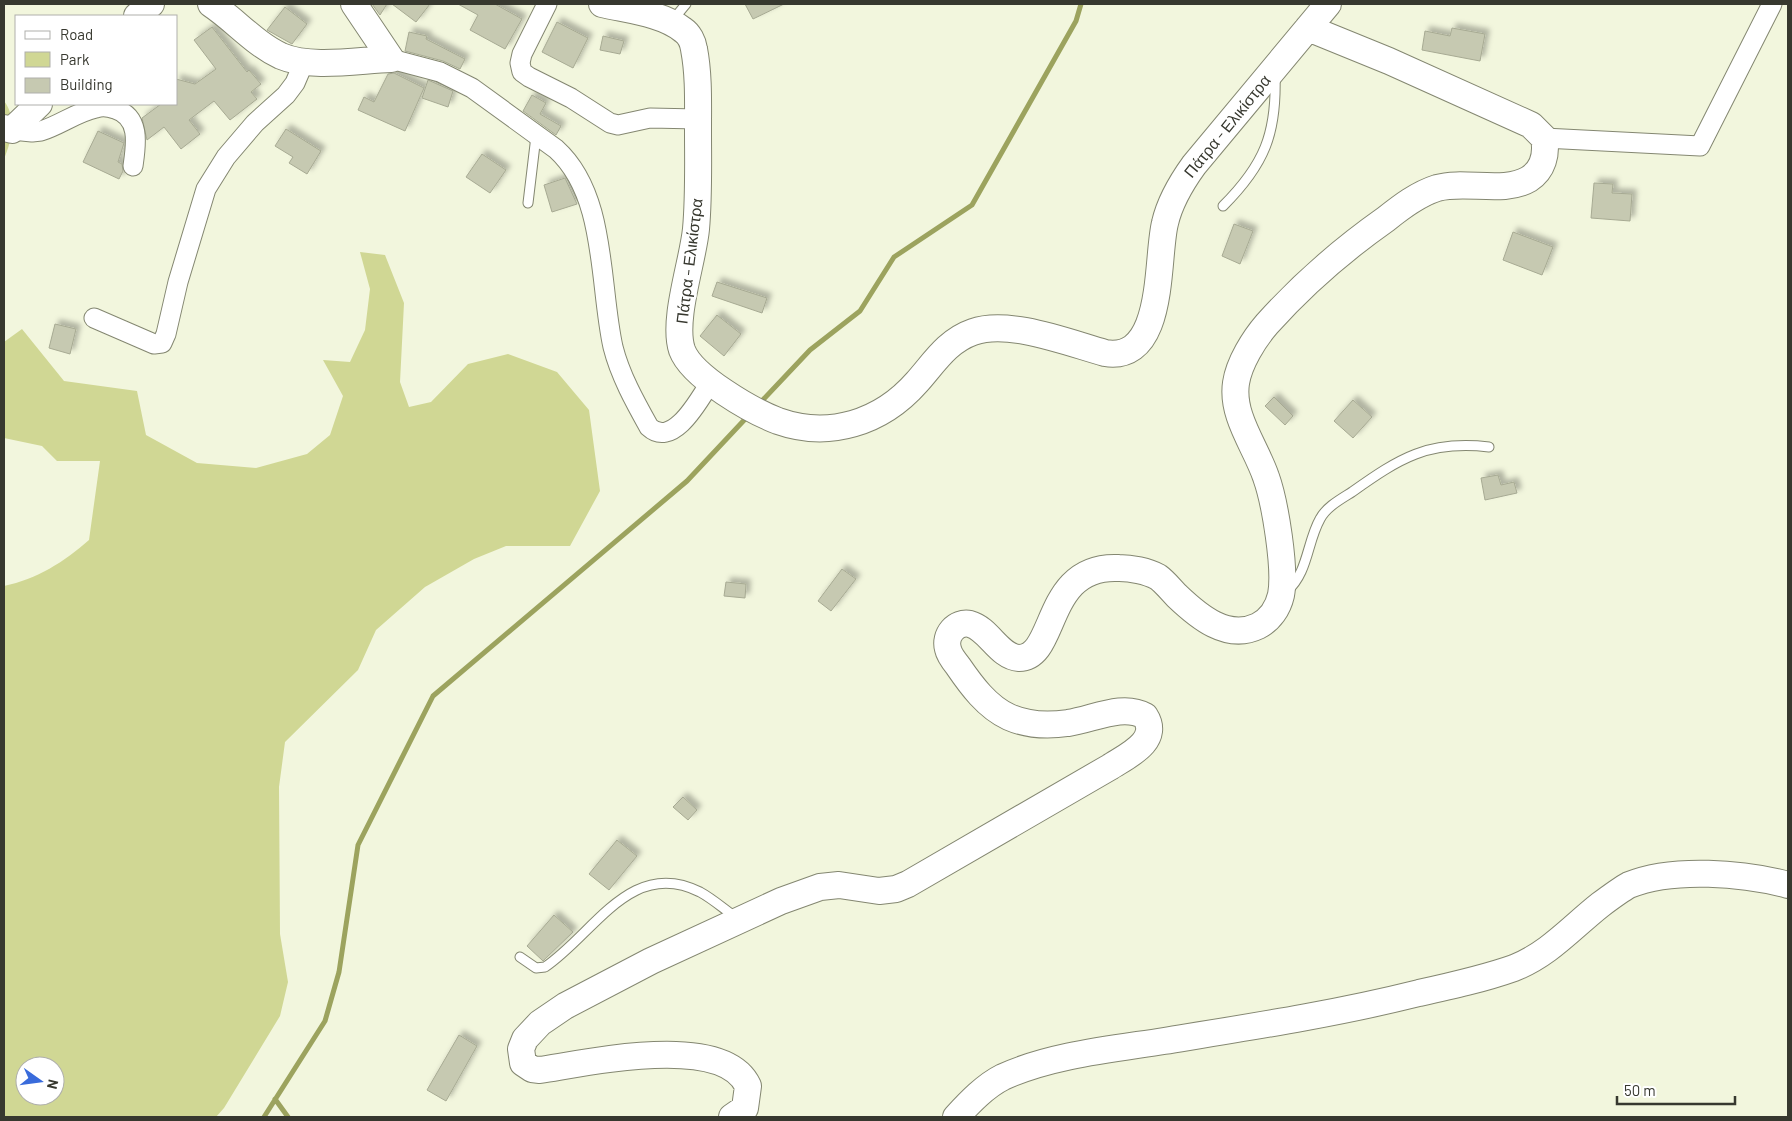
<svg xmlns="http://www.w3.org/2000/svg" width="1792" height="1121" font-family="Barlow,sans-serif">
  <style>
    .green { fill: #d0d794; fill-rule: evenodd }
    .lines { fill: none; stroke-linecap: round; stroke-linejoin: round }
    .stream { stroke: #9ca35e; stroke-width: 5 }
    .building { fill: #c6c9b1; stroke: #a7aa93; filter: url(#shadow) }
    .lane-casing { stroke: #848771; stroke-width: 11 }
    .street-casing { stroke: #848771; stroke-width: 21 }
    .secondary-casing { stroke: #848771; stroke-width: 28 }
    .lane { stroke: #fff; stroke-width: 9 }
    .street { stroke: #fff; stroke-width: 19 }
    .secondary { stroke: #fff; stroke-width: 26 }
    .labels { text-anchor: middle; stroke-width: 5; stroke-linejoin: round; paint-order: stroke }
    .street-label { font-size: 16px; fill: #37382f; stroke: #fff }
  </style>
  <defs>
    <filter id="shadow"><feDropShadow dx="4.5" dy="-4.5" stdDeviation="2.5" flood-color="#0004"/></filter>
  </defs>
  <rect width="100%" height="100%" fill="#f2f6dd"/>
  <path class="green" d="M 4,101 C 17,118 12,140 4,159 Z
    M 360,252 L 385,255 L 404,303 L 400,382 L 409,407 L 431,402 L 468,364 L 508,354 L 557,372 L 589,410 L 600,491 L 570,546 L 506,546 L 474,559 L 425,587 L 376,630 L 358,670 L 285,742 L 279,787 L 280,934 L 288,982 L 280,1016 L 224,1108 L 216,1117 L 4,1117 L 4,586 C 37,579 64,562 89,540 L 100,461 L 57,461 L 42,446 L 4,438 L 4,342 L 22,329 L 64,381 L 137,391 L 146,435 L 197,463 L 256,468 L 307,454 L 330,435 L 343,396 L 323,360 L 350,362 L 365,330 L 370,289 ZM 25,1066 L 55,1066 L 55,1096 L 25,1096 Z"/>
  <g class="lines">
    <path class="stream" d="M 759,404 L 810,350 L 860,311 L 894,257 L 972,205 L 1076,21 L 1081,4
      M 275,1099 L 288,1117
      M 264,1117 L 325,1021 L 339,972 L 358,845 L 433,696 L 687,481 L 748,416"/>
  </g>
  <path class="building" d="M 372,4 L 387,4 L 380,15 Z
    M 392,4 L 430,4 L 416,22 Z
    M 458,4 L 495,4 L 522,19 L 505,49 L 470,30 L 478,15 Z
    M 745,4 L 784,4 L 753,19 Z
    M 285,7 L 307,24 L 292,44 L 267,30 Z
    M 557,22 L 588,38 L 573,68 L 542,52 Z
    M 212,27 L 247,72 L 249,70 L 261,84 L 251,92 L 257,99 L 230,120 L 214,101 L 189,120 L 200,134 L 181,149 L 164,127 L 147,140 L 142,118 L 161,104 L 176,104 L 176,79 L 195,84 L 216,69 L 194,40 Z
    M 1452,28 L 1485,34 L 1480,61 L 1422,50 L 1425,31 L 1450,36 Z
    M 409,32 L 427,36 L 426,39 L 465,59 L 460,69 L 443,61 L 405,51 Z
    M 603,36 L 624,41 L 620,54 L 600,50 Z
    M 394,73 L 424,88 L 405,131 L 358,110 L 364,97 L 374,102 L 388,74 Z
    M 428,80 L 453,91 L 448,107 L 422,98 Z
    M 532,95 L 546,103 L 540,114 L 561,126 L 556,135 L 523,111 Z
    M 286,129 L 321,151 L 307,174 L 289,163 L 293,157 L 275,146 Z
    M 98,131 L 124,143 L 118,162 L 122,164 L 123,171 L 119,179 L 83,162 Z
    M 482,154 L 506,170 L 490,193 L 466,177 Z
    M 565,178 L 577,204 L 552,212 L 544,185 Z
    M 1594,183 L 1613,184 L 1612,193 L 1632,194 L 1630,221 L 1591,218 Z
    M 1234,224 L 1253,231 L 1240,264 L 1222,256 Z
    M 1513,232 L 1553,247 L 1542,275 L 1503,260 Z
    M 717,282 L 767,298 L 762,313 L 712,296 Z
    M 717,315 L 741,334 L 724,356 L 700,336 Z
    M 55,324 L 76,329 L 70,354 L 49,348 Z
    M 1274,397 L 1293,416 L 1285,425 L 1265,406 Z
    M 1353,400 L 1372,417 L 1353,438 L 1334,421 Z
    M 1498,475 L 1501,485 L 1514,482 L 1517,493 L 1485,500 L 1481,478 Z
    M 842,569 L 856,579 L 831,611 L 818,601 Z
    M 726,582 L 746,584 L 745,598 L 724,596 Z
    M 683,797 L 697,810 L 688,820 L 673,807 Z
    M 617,840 L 637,856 L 609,890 L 589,874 Z
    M 554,915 L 573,932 L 543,961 L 527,946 Z
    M 459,1035 L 477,1046 L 446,1101 L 427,1090 Z"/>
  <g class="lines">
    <defs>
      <path id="lane" d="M 672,21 L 686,4
        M 528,203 L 536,136
        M 1223,206 C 1264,165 1277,134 1275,75
        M 1287,591 C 1308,573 1307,542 1320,519 C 1326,507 1341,499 1352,492 C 1400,458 1428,440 1489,447
        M 520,957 L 536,968 L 545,967 C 594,934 631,857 700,892 C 713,899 725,910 737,918"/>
      <path id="street" d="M 547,4 L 522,54 L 520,63 L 522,72 L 529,77 L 571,98 L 610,123 L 618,125 L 650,118 L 698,119
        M 391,59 L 440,72 L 472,88 L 556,149 C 607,195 599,284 613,347 C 620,375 635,402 649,427 C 673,449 699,400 710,383
        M 12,130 L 32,132 L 41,131 C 60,125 77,112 96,108 C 102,106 109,107 115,109 C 141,117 136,145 133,166
        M 1544,138 L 1700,146 L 1772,4
        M 94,318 L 154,344 L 162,343 L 166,334 L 178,282 L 206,189 L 226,157 L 255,123 L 286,95 L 295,83 L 304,62"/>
      <path id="secondary" d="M 211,4 C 235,20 255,44 281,56 C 311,69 359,60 391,59
        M 354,4 L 391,59
        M 602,4 C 627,10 662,13 683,30 C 689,34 693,42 694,49 C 699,75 698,103 698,130 C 698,163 699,196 696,229 C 693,261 672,320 682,350 C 692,377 752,411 778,421 C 829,439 881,423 917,382 C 934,363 947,341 973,332 C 1009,319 1069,343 1105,353 C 1166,363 1156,258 1165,223 C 1170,201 1181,183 1194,165 L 1328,4
        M 137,16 L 151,4
        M 4,128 L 12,130 L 39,104
        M 732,1117 L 745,1108 L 748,1086 C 723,1032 587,1063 540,1070 L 532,1069 L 523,1063 L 521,1049 L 525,1039 L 540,1023 L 565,1006 L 651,961 L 781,901 L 820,887 L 839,885 L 879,891 L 896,889 L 908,884 L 1110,767 C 1127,756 1161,741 1145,716 C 1122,703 1092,720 1068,723 C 1048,726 1027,725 1009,717 C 987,707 971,685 958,666 C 954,661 949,654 948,649 C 944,635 956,621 970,624 C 989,629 999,657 1019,658 C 1058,658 1043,564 1119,568 C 1131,568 1147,571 1158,577 C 1165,582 1171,590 1177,596 C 1198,616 1227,641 1258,626 C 1270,620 1278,608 1281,595 C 1286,569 1275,502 1266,477 C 1256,447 1231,416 1236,383 C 1239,363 1254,339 1267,324 C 1302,285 1342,250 1386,219 C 1401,207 1418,194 1437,188 C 1465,180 1504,194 1529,179 C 1543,170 1547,154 1544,138 L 1531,125 L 1389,61 L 1308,28
        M 956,1117 C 970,1102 985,1086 1003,1077 C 1051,1055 1113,1049 1164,1041 C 1250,1027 1335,1014 1419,993 C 1451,986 1483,979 1514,968 C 1549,954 1571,928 1600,905 C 1608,899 1620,890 1629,885 C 1673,867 1744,873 1788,885"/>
    </defs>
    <use href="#lane" class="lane-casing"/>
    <use href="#street" class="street-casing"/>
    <use href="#secondary" class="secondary-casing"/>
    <use href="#lane" class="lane"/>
    <use href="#street" class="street"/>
    <use href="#secondary" class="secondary"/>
  </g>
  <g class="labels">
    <g class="street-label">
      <text transform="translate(1227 126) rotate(-51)" y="6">Πάτρα - Ελικίστρα</text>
      <text transform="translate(689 261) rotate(-83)" y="6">Πάτρα - Ελικίστρα</text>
    </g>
  </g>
  <rect width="1792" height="1121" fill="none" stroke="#37382f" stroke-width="10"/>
  <rect x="15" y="15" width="162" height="90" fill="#ffffff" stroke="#afafac"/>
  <rect x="25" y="31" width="25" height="8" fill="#ffffff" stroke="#afafac"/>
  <text x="60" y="40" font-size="15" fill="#37382f">Road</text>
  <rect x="25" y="52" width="25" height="15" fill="#d0d794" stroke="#afafac"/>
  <text x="60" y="65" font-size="15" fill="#37382f">Park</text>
  <rect x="25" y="78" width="25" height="15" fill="#c6c9b1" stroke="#afafac"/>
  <text x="60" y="90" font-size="15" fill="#37382f">Building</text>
  <g transform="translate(40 1081) rotate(104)"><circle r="24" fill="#ffffff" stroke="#afafac"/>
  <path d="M0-4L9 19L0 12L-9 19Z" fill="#396bdb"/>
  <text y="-8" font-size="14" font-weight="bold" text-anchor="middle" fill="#37382f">N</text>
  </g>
  <path d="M1617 1096v8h118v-8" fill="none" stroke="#37382f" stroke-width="2.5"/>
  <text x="1624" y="1096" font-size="15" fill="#37382f" stroke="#ffffff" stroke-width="4" paint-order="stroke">50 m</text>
</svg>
